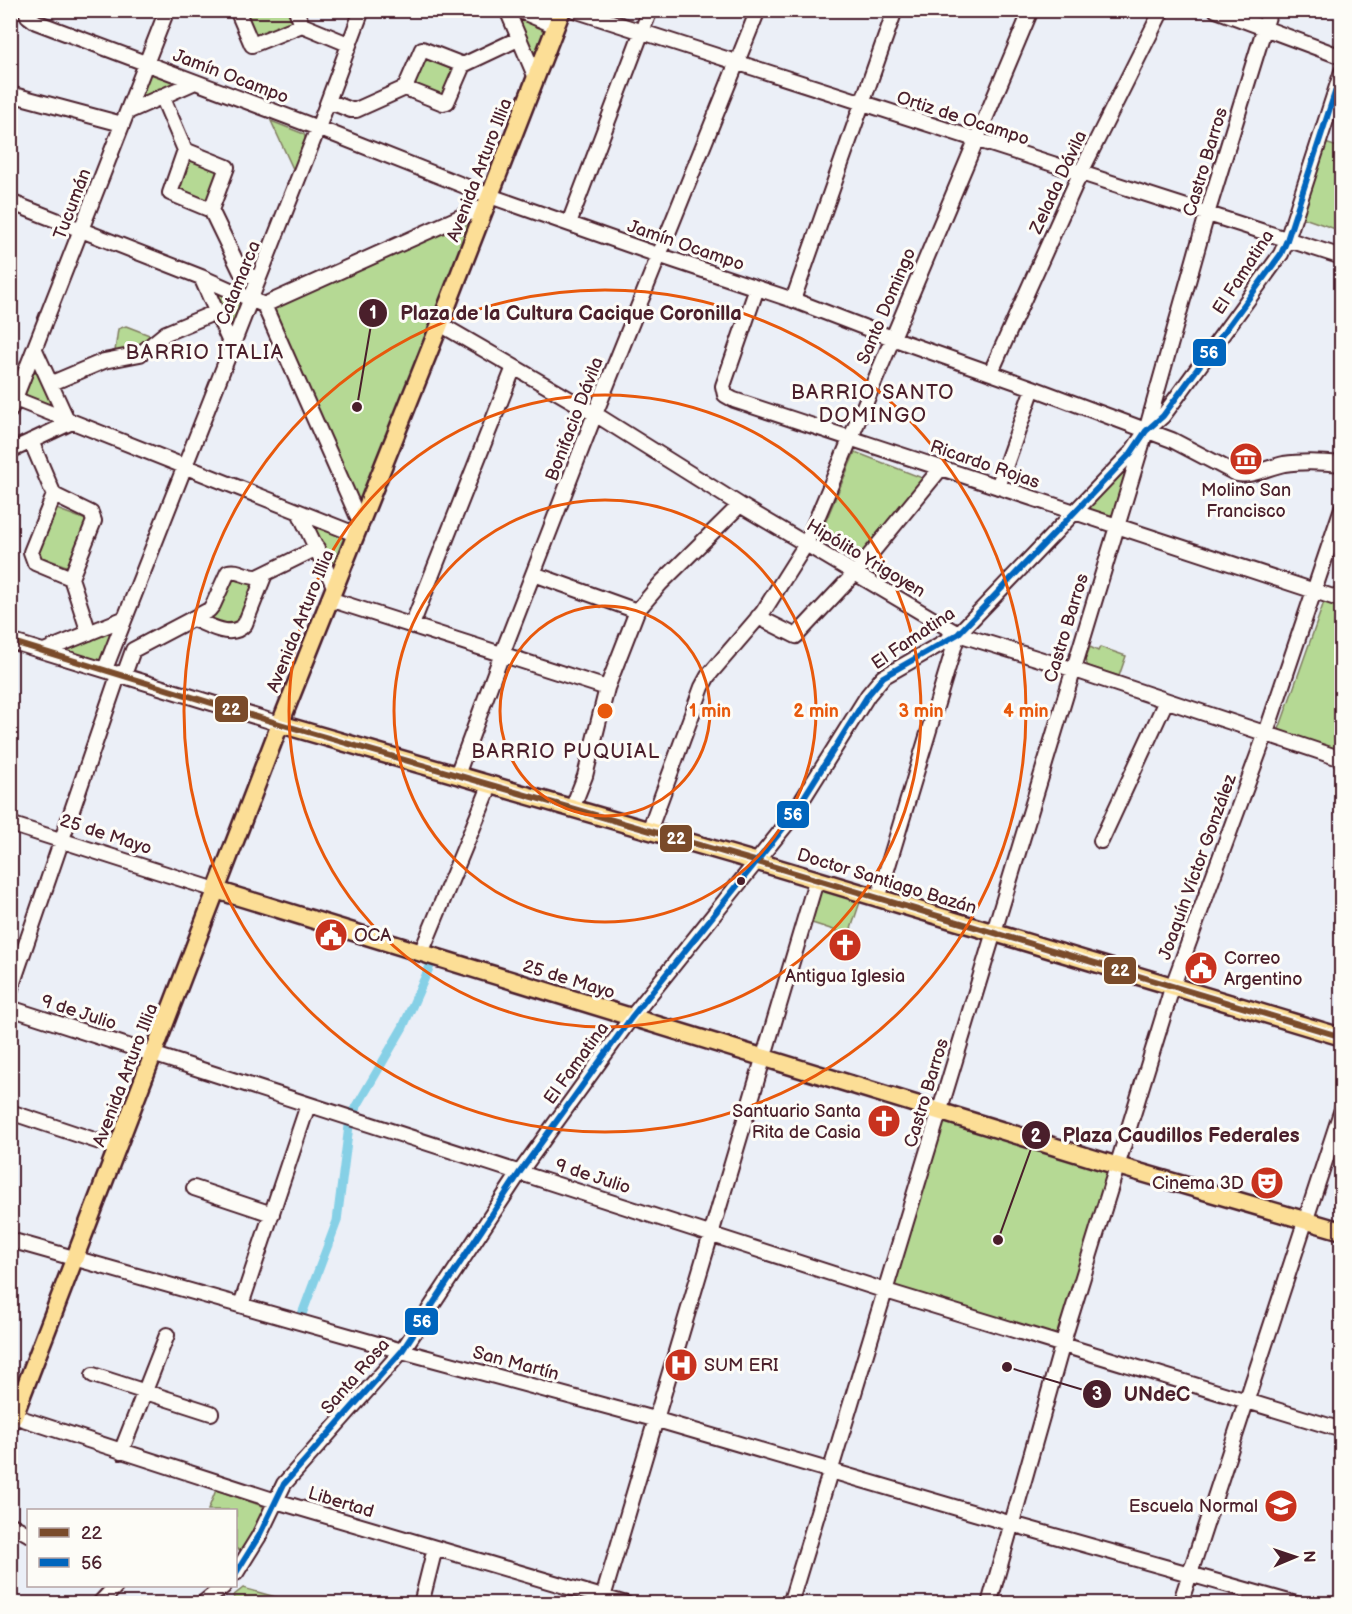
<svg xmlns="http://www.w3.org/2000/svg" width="1352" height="1614" font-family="'Balsamiq Sans',sans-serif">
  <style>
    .green { fill: #b5d994; stroke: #807c60; stroke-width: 1.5 }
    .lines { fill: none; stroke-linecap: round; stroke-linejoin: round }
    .canal { stroke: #86d0e6; stroke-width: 9 }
    .minor-casing { stroke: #4a1f2b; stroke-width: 18 }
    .major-casing { stroke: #4a1f2b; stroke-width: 21 }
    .minor { stroke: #fdfcf7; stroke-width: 14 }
    .major { stroke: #fcde96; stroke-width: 16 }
    .bus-1-casing { stroke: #fdfcf7; stroke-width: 10 }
    .bus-2-casing { stroke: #fdfcf7; stroke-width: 10 }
    .bus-1 { stroke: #7a4b2a; stroke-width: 6 }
    .bus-2 { stroke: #0065bd; stroke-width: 6 }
    .ring { fill: none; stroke: #e8590c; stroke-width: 3 }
    .bus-dot { fill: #4a1f2b; stroke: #fdfcf7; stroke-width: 2 }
    .labels { text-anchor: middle; stroke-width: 6; stroke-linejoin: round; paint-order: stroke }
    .street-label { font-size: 18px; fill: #4a1f2b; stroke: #fdfcf7 }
    .poi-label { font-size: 18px; fill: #4a1f2b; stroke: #fdfcf7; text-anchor: start }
    .neighbourhood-label { font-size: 20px; letter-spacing: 1.5px; fill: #4a1f2b; stroke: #fdfcf7 }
    .centre { fill: #e8590c; stroke: #fdfcf7; stroke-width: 3 }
    .ring-label { font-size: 18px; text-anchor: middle; font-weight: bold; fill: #e8590c; stroke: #fdfcf7; stroke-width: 6; stroke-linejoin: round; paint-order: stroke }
    .leader { fill: none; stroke: #4a1f2b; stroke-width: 2 }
    .callout-dot { fill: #4a1f2b; stroke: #fdfcf7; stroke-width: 2 }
    .mark-label { font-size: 18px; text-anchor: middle; font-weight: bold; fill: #fff }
    .callout-label { font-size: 20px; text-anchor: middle; font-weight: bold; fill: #4a1f2b; stroke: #fdfcf7; stroke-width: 6; stroke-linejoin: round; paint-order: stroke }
    .line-badge { stroke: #fdfcf7; stroke-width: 2 }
    .badge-label { font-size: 16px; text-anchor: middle; font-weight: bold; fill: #fff }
  </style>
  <rect width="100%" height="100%" fill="#ebeff7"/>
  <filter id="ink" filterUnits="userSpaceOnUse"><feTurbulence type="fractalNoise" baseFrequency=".0167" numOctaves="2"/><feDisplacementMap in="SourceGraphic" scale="12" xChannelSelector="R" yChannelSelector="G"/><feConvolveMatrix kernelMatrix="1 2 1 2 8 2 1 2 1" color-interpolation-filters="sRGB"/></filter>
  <g filter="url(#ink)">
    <path class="green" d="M 241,11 L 292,11 L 296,20 L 253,39 Z
      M 513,16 L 541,28 L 545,36 L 534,63 Z
      M 426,55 L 456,67 L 445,97 L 414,85 Z
      M 152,72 L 182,84 L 134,104 L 146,74 Z
      M 271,121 L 304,134 L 307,144 L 294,171 Z
      M 1322,142 L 1341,148 L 1341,231 L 1301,217 Z
      M 187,157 L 222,170 L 209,204 L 174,191 Z
      M 472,218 L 360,505 L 272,309 Z
      M 213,289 L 241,300 L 230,329 Z
      M 126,326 L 152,336 C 142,344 129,356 115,351 L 118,329 Z
      M 36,366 L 54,408 L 25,395 Z
      M 855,452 L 925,479 L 859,560 L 819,537 Z
      M 1127,469 L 1111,521 L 1085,510 Z
      M 54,508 L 86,520 L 69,567 L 36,555 Z
      M 312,523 L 346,538 L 332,569 Z
      M 233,578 L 254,585 L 239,622 L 229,626 L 209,620 L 216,614 Z
      M 1325,599 L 1341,605 L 1341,756 L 1277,735 Z
      M 107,631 L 111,635 L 101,660 L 94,662 L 61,649 Z
      M 1090,647 L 1098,651 L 1100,647 L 1126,656 L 1119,676 L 1088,666 L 1085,660 Z
      M 821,888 L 861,899 L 849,935 L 809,922 Z
      M 942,1118 L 1111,1169 L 1060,1339 L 891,1289 Z
      M 216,1490 L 265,1507 L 241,1552 L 236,1548 L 236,1510 L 208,1510 Z
      M 243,1588 L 297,1603 L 238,1603 L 233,1596 Z"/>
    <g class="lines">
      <path class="canal" d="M 299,1322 L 337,1221 L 350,1118 L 403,1027 L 434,957"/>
      <defs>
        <path id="minor" d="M 26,10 L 28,16 L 36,22 L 318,128 L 490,196 L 658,255 L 793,300 L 892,338 L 1033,388 L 1172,440 L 1237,474 C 1252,477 1268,467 1284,464 C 1303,461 1322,462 1342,464
          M 237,10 L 252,45 L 302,25
          M 296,10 L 302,25 L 348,44
          M 507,10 L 536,78
          M 518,10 L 556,26
          M 574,10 L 1342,257
          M 1216,10 L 1342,57
          M 405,88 L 443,103 L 447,102 L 463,65 L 518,39
          M 10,94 L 122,124
          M 162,96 L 185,150 L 170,193 L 211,210 L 241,272 L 258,279
          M 328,101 L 351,110 L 356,110 L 405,88 L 422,49 L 463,65
          M 127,112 L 195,82
          M 185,150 L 227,167 L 211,210
          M 10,202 L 201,277 L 264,305 L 487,205
          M 569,223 L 650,10
          M 201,277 L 232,347
          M 757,288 L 723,386 L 725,395 L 734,400 C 936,468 1139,534 1342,600
          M 793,300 L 895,10
          M 264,305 L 360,522
          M 440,324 L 595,414 L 740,505 L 958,634 L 1072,669 L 1342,759
          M 35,350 L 67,420
          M 991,372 L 1080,174 L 1162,10
          M 52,383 L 104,361 L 140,354 L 166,333 L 216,312
          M 15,399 L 355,534
          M 10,411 L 167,10
          M 31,441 L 54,495 L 91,513 L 94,521 L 71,578 L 89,633
          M 10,451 L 72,422
          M 998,487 L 1033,388
          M 54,495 L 31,552 L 35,563 L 71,578
          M 299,512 L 334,586
          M 534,574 L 637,611
          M 329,599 L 607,688
          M 758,617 L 796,636 L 856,572 L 941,468
          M 193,619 C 209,625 231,640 245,624 L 265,574
          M 412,625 L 514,367
          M 10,641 L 280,724
          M 44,651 L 123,619
          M 105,669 L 318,128 L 362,10
          M 124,675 L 133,650 L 209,610 L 213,605 L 228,572 C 238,569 247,578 258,577 L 317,548
          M 457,775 L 502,654 L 595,414 L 758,10
          M 572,809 L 585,776 L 607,688 L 637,611 L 661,583 L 740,505
          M 10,824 L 216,890
          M 649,831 L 702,687 L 708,676 L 763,612 L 806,544 L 1031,10
          M 1101,841 L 1166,701
          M 878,899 L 958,634
          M 421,953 L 490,786
          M 10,991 L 119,673
          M 10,1008 L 886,1291 L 1342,1430
          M 10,1112 L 118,1148
          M 194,1188 L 272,1214
          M 10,1240 L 402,1351 L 654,1419 L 1012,1524 L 1296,1604
          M 241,1305 L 308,1105
          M 93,1375 L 211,1413
          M 10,1427 L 14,1416 L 276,1501 L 626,1604
          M 121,1452 L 167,1335
          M 10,1524 L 28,1534
          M 236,1573 L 259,1536 L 284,1484 L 402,1351 L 520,1172 L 631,1018 L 789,821 L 868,695 L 883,677 L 958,634 L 1131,453 L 1146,431 L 1163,416 L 1281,254 L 1287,240 L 1342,71
          M 99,1604 L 116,1586
          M 202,1604 L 224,1586
          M 421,1604 L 435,1548
          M 601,1604 L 816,881
          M 790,1604 L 1146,431 L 1207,214 L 1270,10
          M 989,1604 L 1066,1332 L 1172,988 L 1266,733 L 1342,508
          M 1180,1604 L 1342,1109"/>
        <path id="major" d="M 10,11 L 11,10
          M 280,724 L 758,862 L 1342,1037
          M 216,890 L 1118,1166 L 1342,1231
          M 14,1416 L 280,724 L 440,324 L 562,10"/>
      </defs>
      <use href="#minor" class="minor-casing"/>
      <use href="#major" class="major-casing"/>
      <use href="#minor" class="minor"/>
      <use href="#major" class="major"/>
      <defs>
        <path id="bus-1" d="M 10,641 L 280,724 L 758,862 L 1342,1037"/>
        <path id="bus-2" d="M 236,1573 L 259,1536 L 284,1484 L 402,1351 L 520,1172 L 631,1018 L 789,821 L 868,695 L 883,677 L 958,634 L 1131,453 L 1146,431 L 1163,416 L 1281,254 L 1287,240 L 1342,71"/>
      </defs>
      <use href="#bus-1" class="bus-1-casing"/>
      <use href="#bus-2" class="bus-2-casing"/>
      <use href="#bus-1" class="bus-1"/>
      <use href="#bus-2" class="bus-2"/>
    </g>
  </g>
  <g class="ring">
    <circle cx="605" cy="711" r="105"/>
    <circle cx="605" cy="711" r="211"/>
    <circle cx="605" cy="711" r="316"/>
    <circle cx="605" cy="711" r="421"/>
  </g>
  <defs>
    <symbol id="museum-disc" viewBox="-11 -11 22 22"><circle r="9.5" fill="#c8321e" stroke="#fdfcf7"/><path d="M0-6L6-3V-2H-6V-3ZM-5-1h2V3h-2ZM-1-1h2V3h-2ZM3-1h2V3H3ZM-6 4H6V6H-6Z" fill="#fff"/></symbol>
    <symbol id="civic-disc" viewBox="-11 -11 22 22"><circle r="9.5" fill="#c8321e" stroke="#fdfcf7"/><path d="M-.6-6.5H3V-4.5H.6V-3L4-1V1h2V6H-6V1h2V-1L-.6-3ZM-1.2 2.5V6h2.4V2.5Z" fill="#fff"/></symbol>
    <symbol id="church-disc" viewBox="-11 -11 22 22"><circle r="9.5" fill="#c8321e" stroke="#fdfcf7"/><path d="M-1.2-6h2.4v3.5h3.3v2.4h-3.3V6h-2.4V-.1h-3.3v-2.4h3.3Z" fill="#fff"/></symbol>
    <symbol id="theatre-disc" viewBox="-11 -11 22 22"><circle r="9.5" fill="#c8321e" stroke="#fdfcf7"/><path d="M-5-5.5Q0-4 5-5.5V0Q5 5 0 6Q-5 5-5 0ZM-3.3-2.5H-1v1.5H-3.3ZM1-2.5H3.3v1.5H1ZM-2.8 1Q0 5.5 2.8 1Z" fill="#fff"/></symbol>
    <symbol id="hospital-disc" viewBox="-11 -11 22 22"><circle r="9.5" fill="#c8321e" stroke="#fdfcf7"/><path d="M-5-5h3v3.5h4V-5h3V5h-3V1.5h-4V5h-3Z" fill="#fff"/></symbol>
    <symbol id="school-disc" viewBox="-11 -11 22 22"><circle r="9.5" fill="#c8321e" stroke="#fdfcf7"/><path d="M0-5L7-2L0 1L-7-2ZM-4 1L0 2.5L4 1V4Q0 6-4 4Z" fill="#fff"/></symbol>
  </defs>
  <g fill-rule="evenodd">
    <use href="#museum-disc" x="1227" y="440" width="38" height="38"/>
    <use href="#civic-disc" x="312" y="916" width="38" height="38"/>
    <use href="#church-disc" x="826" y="926" width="38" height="38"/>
    <use href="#civic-disc" x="1182" y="949" width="38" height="38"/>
    <use href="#church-disc" x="865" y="1102" width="38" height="38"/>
    <use href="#theatre-disc" x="1248" y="1164" width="38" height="38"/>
    <use href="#hospital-disc" x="662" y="1346" width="38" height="38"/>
    <use href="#school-disc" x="1262" y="1487" width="38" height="38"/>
  </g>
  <circle class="bus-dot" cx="741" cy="881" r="5"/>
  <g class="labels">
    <g class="street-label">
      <text transform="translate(231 76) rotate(21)" y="6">Jamín Ocampo</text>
      <text transform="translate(963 118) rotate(18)" y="6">Ortiz de Ocampo</text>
      <text transform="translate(1205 162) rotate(-73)" y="6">Castro Barros</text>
      <text transform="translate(479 170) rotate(-69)" y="6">Avenida Arturo Illia</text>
      <text transform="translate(1058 182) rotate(-65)" y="6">Zelada Dávila</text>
      <text transform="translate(72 204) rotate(-69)" y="6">Tucumán</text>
      <text transform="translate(686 245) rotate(19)" y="6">Jamín Ocampo</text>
      <text transform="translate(1243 272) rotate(-57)" y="6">El Famatina</text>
      <text transform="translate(238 283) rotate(-68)" y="6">Catamarca</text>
      <text transform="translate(886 306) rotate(-67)" y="6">Santo Domingo</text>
      <text transform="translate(574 419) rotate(-69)" y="6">Bonifacio Dávila</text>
      <text transform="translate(985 464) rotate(19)" y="6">Ricardo Rojas</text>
      <text transform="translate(866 558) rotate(31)" y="6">Hipólito Yrigoyen</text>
      <text transform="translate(300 621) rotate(-68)" y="6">Avenida Arturo Illia</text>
      <text transform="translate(1066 628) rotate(-73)" y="6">Castro Barros</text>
      <text transform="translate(913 638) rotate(-34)" y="6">El Famatina</text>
      <text transform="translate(106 834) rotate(18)" y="6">25 de Mayo</text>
      <text transform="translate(1197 867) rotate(-70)" y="6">Joaquín Víctor González</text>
      <text transform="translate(887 881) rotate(17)" y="6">Doctor Santiago Bazán</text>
      <text transform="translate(569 979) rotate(17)" y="6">25 de Mayo</text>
      <text transform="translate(79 1012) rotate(18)" y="6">9 de Julio</text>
      <text transform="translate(576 1063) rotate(-54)" y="6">El Famatina</text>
      <text transform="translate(125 1075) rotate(-69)" y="6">Avenida Arturo Illia</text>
      <text transform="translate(926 1093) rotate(-73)" y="6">Castro Barros</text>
      <text transform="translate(593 1176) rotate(18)" y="6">9 de Julio</text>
      <text transform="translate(516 1363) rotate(15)" y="6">San Martín</text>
      <text transform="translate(355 1376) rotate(-49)" y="6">Santa Rosa</text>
      <text transform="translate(341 1502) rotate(17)" y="6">Libertad</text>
    </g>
    <g class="poi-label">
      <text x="1246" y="496" text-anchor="middle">Molino San<tspan x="1246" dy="21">Francisco</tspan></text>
      <text x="354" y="941">OCA</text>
      <text x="1224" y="964">Correo<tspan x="1224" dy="21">Argentino</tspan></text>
      <text x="845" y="982" text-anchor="middle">Antigua Iglesia</text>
      <text x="861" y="1117" text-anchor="end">Santuario Santa<tspan x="861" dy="21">Rita de Casia</tspan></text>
      <text x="1244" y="1189" text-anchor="end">Cinema 3D</text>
      <text x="704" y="1371">SUM ERI</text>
      <text x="1258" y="1512" text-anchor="end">Escuela Normal</text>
    </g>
    <g class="neighbourhood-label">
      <text x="205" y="359">BARRIO ITALIA</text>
      <text x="873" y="399">BARRIO SANTO<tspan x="873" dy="23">DOMINGO</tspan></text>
      <text x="566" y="758">BARRIO PUQUIAL</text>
    </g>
  </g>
  <circle cx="605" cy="711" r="9" class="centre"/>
  <g class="ring-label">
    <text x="710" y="717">1 min</text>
    <text x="816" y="717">2 min</text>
    <text x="921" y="717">3 min</text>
    <text x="1026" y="717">4 min</text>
  </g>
  <path class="leader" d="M357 407L373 313M998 1240L1036 1135M1007 1367L1097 1394"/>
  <g class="callout-dot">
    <circle cx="357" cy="407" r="6"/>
    <circle cx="998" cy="1240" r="6"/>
    <circle cx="1007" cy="1367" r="6"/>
    <circle cx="373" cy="313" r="15"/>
    <circle cx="1036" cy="1135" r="15"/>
    <circle cx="1097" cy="1394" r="15"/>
  </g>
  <g class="mark-label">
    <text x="373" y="319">1</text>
    <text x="1036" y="1142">2</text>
    <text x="1097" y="1400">3</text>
  </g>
  <g class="callout-label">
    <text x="571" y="320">Plaza de la Cultura Cacique Coronilla</text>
    <text x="1181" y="1142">Plaza Caudillos Federales</text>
    <text x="1157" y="1401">UNdeC</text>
  </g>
  <g class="line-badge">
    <rect x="1192" y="338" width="35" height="29" rx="6" fill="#0065bd"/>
    <rect x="214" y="695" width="35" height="28" rx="6" fill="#7a4b2a"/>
    <rect x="776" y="800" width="34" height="29" rx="6" fill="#0065bd"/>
    <rect x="659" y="824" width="34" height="29" rx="6" fill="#7a4b2a"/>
    <rect x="1103" y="956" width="34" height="29" rx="6" fill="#7a4b2a"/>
    <rect x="404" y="1307" width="35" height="29" rx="6" fill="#0065bd"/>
  </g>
  <g class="badge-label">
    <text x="1209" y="358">56</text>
    <text x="231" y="715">22</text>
    <text x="793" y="820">56</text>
    <text x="676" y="844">22</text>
    <text x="1120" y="976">22</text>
    <text x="422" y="1327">56</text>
  </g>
  <rect width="1352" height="1614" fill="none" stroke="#fdfcf7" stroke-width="36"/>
  <rect x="18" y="18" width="1316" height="1578" fill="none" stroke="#4a1f2b" stroke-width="2" filter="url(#ink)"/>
  <rect x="27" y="1509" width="210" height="78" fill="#fdfcf7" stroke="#b5a4a5" stroke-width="1.5"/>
  <rect x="39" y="1528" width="30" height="9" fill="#7a4b2a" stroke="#b5a4a5" stroke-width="1.5"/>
  <text x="81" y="1539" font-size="18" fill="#4a1f2b">22</text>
  <rect x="39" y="1558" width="30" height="9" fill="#0065bd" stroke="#b5a4a5" stroke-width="1.5"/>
  <text x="81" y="1569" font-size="18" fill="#4a1f2b">56</text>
  <g transform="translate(1295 1557) rotate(88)" stroke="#fdfcf7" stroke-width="4.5" paint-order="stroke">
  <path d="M0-4.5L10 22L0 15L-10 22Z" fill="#4a1f2b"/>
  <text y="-9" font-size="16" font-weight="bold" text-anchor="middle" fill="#4a1f2b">N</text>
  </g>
</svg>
